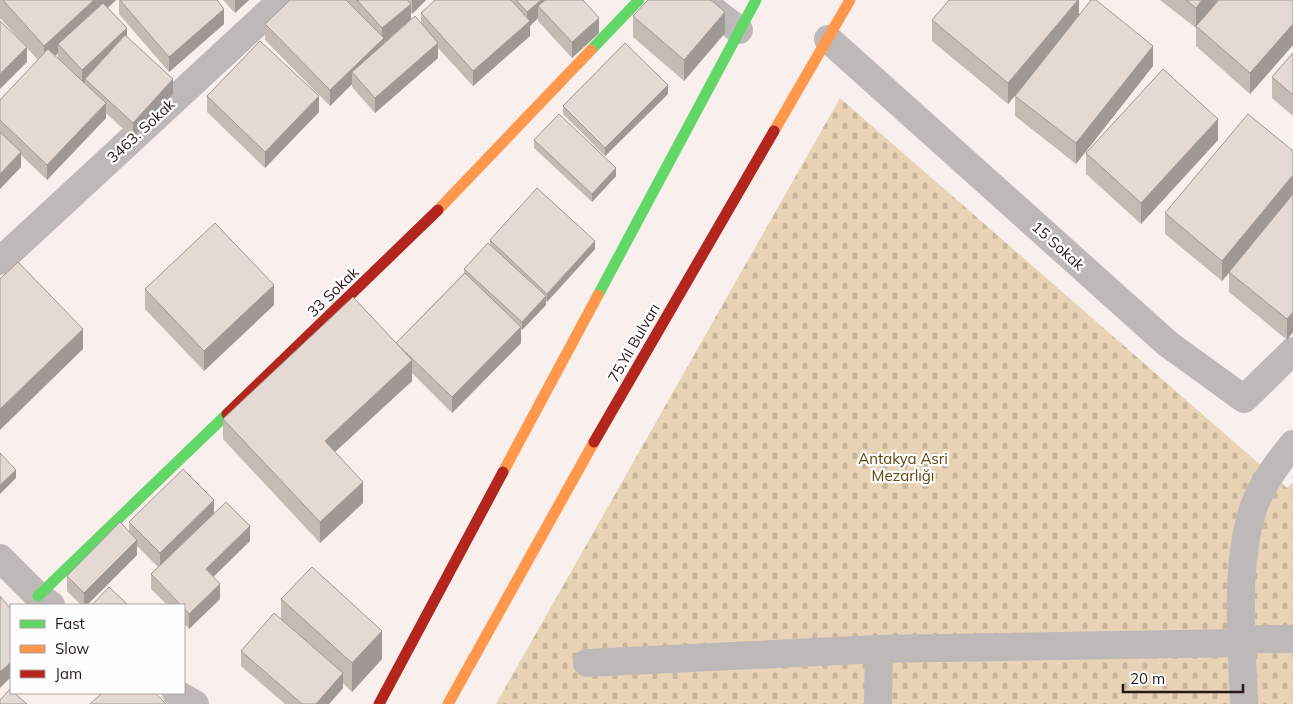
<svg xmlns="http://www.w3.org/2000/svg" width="1293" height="704" font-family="Mulish,sans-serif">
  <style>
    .cemetery { fill: url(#cemetery-stones) }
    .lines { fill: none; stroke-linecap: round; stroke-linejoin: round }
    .street { stroke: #beb8b9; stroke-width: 28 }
    .fast { stroke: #63d668; stroke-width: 11 }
    .slow { stroke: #ff974d; stroke-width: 11 }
    .jam { stroke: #b3261e; stroke-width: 11 }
    .wall { fill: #c5bbb5; fill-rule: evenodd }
    .shaded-wall { fill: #a09894 }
    .building { fill: #e5d9d3; stroke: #a09894 }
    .labels { text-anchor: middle; stroke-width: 4.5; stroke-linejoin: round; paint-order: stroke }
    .street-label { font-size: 15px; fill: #281917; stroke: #fefefe }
    .park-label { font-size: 15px; fill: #60450c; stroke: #fefefe }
  </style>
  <defs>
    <pattern id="cemetery-stones" width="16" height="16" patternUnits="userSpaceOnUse" patternTransform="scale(1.25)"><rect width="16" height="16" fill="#e8d3b6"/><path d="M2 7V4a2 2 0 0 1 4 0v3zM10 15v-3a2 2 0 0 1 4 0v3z" fill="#c7b59c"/></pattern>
  </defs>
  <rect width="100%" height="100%" fill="#f9f0ee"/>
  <path class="cemetery" d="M 840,98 L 1287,488 L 1293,482 L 1293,704 L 496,704 Z"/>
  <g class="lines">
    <path class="street" d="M 700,0 L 739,30
      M 828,39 L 1168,344 L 1244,399 L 1293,351
      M 0,261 L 282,0
      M 0,558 L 38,596 L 51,605
      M 587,663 L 879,649 L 1239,643 L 1241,639 L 1293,639
      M 176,693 L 195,704
      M 878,704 L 879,649
      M 1244,704 C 1242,646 1235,572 1251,516 C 1258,489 1276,465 1293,444"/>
    <path class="fast" d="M 591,50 L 639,0
      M 598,295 L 756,0
      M 38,596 L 227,414"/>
    <path class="slow" d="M 774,131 L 850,0
      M 438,210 L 591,50
      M 503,472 L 598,295
      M 448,704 L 594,442"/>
    <path class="jam" d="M 227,414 L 438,210
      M 594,442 L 774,131
      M 379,704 L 503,472"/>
  </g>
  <path class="wall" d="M 0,0 L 116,0 L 108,8 L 127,37 L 173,94 L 133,138 L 106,113 L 106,118 L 47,180 L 21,155 L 21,167 L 0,189 L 0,100 L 38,60 L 0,18 ZM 58,53 L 58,59 L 56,56 Z
    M 119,0 L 120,0 L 224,24 L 169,72 L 119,14 Z
    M 223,0 L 249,0 L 235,13 Z
    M 290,0 L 426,0 L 412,14 L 411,12 L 411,19 L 384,43 L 384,44 L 421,23 L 421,13 L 435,0 L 583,0 L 599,33 L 572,58 L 538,21 L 538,18 L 530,26 L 530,36 L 473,86 L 438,48 L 438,58 L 375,113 L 352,87 L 352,84 L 330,106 L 265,40 L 265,24 Z
    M 1079,0 L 1079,15 L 1153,66 L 1076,164 L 1015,116 L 1015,96 L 1023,86 L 1008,104 L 932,41 L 932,20 Z
    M 1160,0 L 1218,0 L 1213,6 L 1293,0 L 1293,45 L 1250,94 L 1196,46 L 1196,28 Z
    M 633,16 L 725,33 L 684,81 L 633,37 Z
    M 1293,53 L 1293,116 L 1272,98 L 1272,77 Z
    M 668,94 L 605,156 L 563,114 L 563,106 Z
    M 207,96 L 319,112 L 265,168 L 207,112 Z
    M 534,140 L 616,176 L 592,202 L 534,148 Z
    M 1218,140 L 1141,224 L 1086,174 L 1086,153 Z
    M 1293,151 L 1293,332 L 1287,340 L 1229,292 L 1229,273 L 1222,281 L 1165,234 L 1165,213 Z
    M 490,240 L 595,249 L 547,302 L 546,301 L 546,305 L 522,330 L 521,329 L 521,343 L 452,413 L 412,373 L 412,381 L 335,452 L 363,503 L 320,543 L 223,439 L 223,419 L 396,343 L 464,273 L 464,269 L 490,244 Z
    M 145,289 L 274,305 L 204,371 L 145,309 Z
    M 214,513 L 250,541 L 213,577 L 220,599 L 189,629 L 184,623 L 184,605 L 167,605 L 151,589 L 151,574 L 158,567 L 137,546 L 137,555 L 87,605 L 81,605 L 67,591 L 67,576 L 129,532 L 129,522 Z
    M 281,599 L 382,659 L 352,692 L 343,683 L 343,688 L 329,704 L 285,704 L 241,666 L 241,651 L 281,619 Z"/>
  <path class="shaded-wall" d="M 94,0 L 116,0 L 63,49 L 58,44 L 58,53 L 44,66 L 44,46 Z
    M 235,0 L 249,0 L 235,13 Z
    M 412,0 L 426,0 L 412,14 Z
    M 541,0 L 557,0 L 538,6 L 538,18 L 530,26 L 530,36 L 473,86 L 473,71 L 527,23 L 527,12 Z
    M 1078,0 L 1079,0 L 1079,19 L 1008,104 L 1008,83 Z
    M 1202,0 L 1218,0 L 1198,27 L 1196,26 L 1196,8 Z
    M 411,4 L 411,19 L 384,43 L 384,53 L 352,72 L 352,84 L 330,106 L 330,90 L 382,39 L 382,28 Z
    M 224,9 L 224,24 L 169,72 L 169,57 Z
    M 725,12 L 725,33 L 684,81 L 684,60 Z
    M 599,18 L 599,33 L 572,58 L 572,42 Z
    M 1293,24 L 1293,45 L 1250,94 L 1250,73 Z
    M 127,28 L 127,44 L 85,79 L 85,82 L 82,85 L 82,70 Z
    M 438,43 L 438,58 L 375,113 L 375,98 Z
    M 1153,46 L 1153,66 L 1076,164 L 1076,143 Z
    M 27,47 L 27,62 L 0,89 L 0,74 Z
    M 173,79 L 173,94 L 133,138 L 133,123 Z
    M 668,85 L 668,94 L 605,156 L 605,148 Z
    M 319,96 L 319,112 L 265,168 L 265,152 Z
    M 106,103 L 106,118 L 47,180 L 47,165 Z
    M 1218,119 L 1218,140 L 1141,224 L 1141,203 Z
    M 21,152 L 21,167 L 0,189 L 0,174 Z
    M 616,168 L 616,176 L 592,202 L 592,194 Z
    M 1293,175 L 1293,196 L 1222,281 L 1222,261 Z
    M 595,241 L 595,249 L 547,302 L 547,294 Z
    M 274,285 L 274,305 L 204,371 L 204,351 Z
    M 546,296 L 546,305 L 522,330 L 522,322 Z
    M 1293,312 L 1293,332 L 1287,340 L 1287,319 Z
    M 521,327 L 521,343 L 452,413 L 452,397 Z
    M 83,329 L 83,349 L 0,430 L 0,409 Z
    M 412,360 L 412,381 L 325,461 L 325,441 Z
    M 16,470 L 16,478 L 0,494 L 0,485 Z
    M 363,482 L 363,503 L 320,543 L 320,522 Z
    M 214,500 L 214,515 L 160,568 L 160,553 Z
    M 250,526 L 250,541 L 206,584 L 206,569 Z
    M 137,540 L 137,555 L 87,605 L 84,605 L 84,593 Z
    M 220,584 L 220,599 L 189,629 L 189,614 Z
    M 382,631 L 382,659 L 352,692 L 352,663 Z
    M 11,662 L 11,677 L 0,688 L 0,672 Z
    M 343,673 L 343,688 L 329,704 L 316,704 Z"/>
  <path class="building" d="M 3,0 L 94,0 L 44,46 Z
    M 120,0 L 217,0 L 224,9 L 169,57 Z
    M 290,0 L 346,0 L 384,38 L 330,90 L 265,24 Z
    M 357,0 L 407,0 L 411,4 L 382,28 Z
    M 435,0 L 511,0 L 530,21 L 473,71 L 421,13 Z
    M 516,0 L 541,0 L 527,12 Z
    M 545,0 L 583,0 L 599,18 L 572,42 L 538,6 Z
    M 648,0 L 711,0 L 725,12 L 684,60 L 633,16 Z
    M 949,0 L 1078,0 L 1008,83 L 932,20 Z
    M 1091,0 L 1096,0 L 1153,46 L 1076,143 L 1015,96 Z
    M 1186,0 L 1202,0 L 1196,8 Z
    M 1219,0 L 1293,0 L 1293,24 L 1250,73 L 1196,26 Z
    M 103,3 L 127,28 L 82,70 L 58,44 Z
    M 415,16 L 438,43 L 375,98 L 352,72 Z
    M 0,21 L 27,47 L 0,74 Z
    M 125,35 L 173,79 L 133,123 L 85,79 Z
    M 260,41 L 319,96 L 265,152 L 207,96 Z
    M 625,43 L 668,85 L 605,148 L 563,106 Z
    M 48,49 L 106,103 L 47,165 L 0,120 L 0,100 Z
    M 1293,53 L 1293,95 L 1272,77 Z
    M 1163,69 L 1218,119 L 1141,203 L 1086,153 Z
    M 559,114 L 616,168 L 592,194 L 534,140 Z
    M 1248,114 L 1293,151 L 1293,175 L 1222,261 L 1165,213 Z
    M 0,132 L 21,152 L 0,174 Z
    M 537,188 L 595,241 L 547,294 L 490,240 Z
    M 1293,194 L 1293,312 L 1287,319 L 1229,272 Z
    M 215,223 L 274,285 L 204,351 L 145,289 Z
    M 488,243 L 546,296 L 522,322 L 464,269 Z
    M 18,262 L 83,329 L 0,409 L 0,279 Z
    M 465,273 L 521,327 L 452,397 L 396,343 Z
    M 353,297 L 412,360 L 325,441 L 363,482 L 320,522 L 223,419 Z
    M 0,453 L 16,470 L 0,485 Z
    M 183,469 L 214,500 L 160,553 L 129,522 Z
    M 226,502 L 250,526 L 206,569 L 220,584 L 189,614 L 184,608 L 184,605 L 181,605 L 151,574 Z
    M 120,522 L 137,540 L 84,593 L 67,576 Z
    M 312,567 L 382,631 L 352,663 L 281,599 Z
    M 109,587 L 128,605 L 94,605 L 93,604 Z
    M 0,596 L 11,609 L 11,662 L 0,672 Z
    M 274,613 L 343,673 L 316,704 L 302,704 L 241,651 Z
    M 10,689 L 11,690 L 11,693 L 14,693 L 27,704 L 0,704 L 0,700 Z
    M 102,693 L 155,693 L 166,704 L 90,704 Z"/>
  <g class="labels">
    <g class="street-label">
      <text transform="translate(141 131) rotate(-43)" y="5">3463. Sokak</text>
      <text transform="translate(1058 246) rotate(42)" y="5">15 Sokak</text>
      <text transform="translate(333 292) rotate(-44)" y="5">33 Sokak</text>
      <text transform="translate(634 343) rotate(-60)" y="5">75.Yıl Bulvarı</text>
    </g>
    <g class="park-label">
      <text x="903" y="464">Antakya Asri<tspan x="903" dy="17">Mezarlığı</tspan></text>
    </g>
  </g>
  <rect x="10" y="604" width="175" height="90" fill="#fefefe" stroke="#a8a2a2"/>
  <rect x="20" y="620" width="25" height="8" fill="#63d668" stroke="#a8a2a2"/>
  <text x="55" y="629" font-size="15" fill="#281917">Fast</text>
  <rect x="20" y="645" width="25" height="8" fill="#ff974d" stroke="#a8a2a2"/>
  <text x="55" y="654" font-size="15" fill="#281917">Slow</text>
  <rect x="20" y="670" width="25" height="8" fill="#b3261e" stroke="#a8a2a2"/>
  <text x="55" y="679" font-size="15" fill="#281917">Jam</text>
  <path d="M1123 684v8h120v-8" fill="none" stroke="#281917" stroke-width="2.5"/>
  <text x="1130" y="684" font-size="15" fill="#281917" stroke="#fefefe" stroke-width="4" paint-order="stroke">20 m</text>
</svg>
